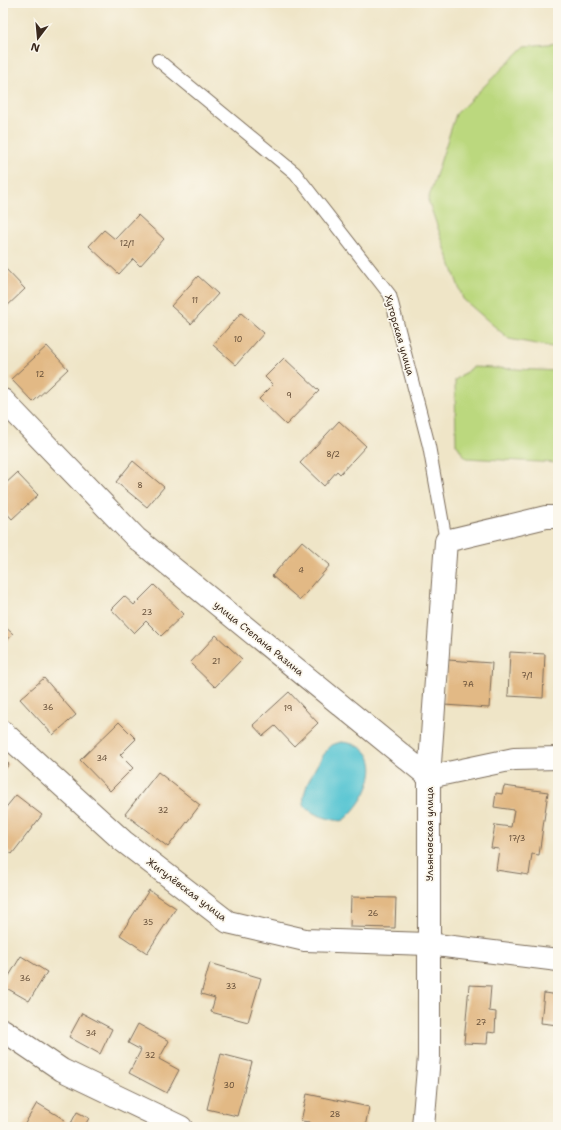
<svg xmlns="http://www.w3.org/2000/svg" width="561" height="1130" font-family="'Shantell Sans',sans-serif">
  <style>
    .grass { fill: #bbd87e; stroke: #7b814e }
    .water { fill: #5ac6d3; stroke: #4a7878 }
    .building { fill: #e2b985 }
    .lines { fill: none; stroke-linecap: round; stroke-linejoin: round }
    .service-casing { stroke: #7a6b59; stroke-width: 14 }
    .minor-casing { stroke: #7a6b59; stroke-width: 24 }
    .tertiary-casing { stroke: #7a6b59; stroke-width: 24 }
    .service { stroke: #fff; stroke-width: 12 }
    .minor { stroke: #fff; stroke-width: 22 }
    .tertiary { stroke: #fff; stroke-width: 22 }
    .labels { text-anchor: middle; stroke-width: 3.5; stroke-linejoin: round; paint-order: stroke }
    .number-label { font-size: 8px; fill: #654e38 }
    .street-label { font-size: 10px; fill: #3b2a1e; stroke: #fbf7ec }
  </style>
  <rect width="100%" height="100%" fill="#fbf7ec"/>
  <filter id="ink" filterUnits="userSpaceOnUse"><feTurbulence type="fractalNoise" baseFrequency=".025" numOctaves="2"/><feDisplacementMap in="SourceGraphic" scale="8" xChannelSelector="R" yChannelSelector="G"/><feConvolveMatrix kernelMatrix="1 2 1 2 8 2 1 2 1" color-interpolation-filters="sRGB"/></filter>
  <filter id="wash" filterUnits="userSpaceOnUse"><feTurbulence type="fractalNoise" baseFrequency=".012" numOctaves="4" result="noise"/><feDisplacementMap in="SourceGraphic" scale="16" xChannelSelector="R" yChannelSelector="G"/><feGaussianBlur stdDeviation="0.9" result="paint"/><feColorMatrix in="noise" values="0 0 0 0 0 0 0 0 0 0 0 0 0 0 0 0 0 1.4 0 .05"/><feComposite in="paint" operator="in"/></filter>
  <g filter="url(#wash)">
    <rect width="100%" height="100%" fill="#efe5c7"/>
    <path class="grass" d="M 558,43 L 558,348 L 509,339 L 463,299 L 428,200 L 456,114 L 525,46 Z
      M 473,367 L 558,371 L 558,463 L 466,458 L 456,444 L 455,380 Z"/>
    <path class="water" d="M 341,742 C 393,746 369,801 342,821 C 331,820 311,815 305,806 C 297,795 323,752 332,745 C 334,744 338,743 341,742 Z"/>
    <g id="blocks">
      <path class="building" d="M 138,215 L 164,239 L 140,266 L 133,259 L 119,274 L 89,246 L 104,230 L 115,239 Z
        M 3,266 L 25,289 L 3,310 Z
        M 198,276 L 218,294 L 191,324 L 171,306 Z
        M 241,313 L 264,333 L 236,365 L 213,345 Z
        M 47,346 L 68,369 L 33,402 L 11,379 Z
        M 284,358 L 319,391 L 286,425 L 259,399 L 273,385 L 265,377 Z
        M 339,421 L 366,446 L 340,474 L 337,471 L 324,486 L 300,463 Z
        M 133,461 L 164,487 L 147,507 L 116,482 Z
        M 17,473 L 38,495 L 12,519 L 3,509 L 3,486 Z
        M 302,541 L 330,565 L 300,600 L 272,576 Z
        M 154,585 L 184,614 L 161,636 L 146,621 L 134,633 L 111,609 L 124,596 L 134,605 Z
        M 3,625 L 13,634 L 3,645 Z
        M 216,635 L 242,659 L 215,687 L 190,663 Z
        M 510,652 L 545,654 L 543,698 L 508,696 Z
        M 448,660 L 492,663 L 489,708 L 444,705 Z
        M 44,678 L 76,715 L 53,735 L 20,699 Z
        M 289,692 L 318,723 L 294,746 L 275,726 L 263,736 L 253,725 Z
        M 119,722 L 136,739 L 120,755 L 133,768 L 110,791 L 80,760 Z
        M 3,760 L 9,764 L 3,772 Z
        M 158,772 L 200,805 L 168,847 L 125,814 Z
        M 504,786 L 548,792 L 539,855 L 532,854 L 529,875 L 496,870 L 499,849 L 491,848 L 495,825 L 511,827 L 514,810 L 494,807 L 496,793 L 502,794 Z
        M 16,795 L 42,815 L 12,854 L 3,847 L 3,811 Z
        M 149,890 L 176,908 L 147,953 L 120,935 Z
        M 351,897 L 396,898 L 395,928 L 350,927 Z
        M 21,956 L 47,972 L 29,1001 L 3,986 Z
        M 210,963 L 261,978 L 248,1022 L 211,1012 L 215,998 L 201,994 Z
        M 469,985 L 491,986 L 489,1011 L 496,1012 L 495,1033 L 488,1032 L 487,1044 L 464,1043 Z
        M 544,993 L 558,995 L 558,1025 L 541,1023 Z
        M 82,1013 L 112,1029 L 100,1054 L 69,1037 Z
        M 138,1024 L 169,1041 L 159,1059 L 179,1070 L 167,1093 L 129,1073 L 141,1050 L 128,1043 Z
        M 221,1054 L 252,1062 L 237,1116 L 207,1109 Z
        M 307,1094 L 369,1107 L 365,1127 L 309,1127 L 310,1122 L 301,1121 Z
        M 37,1103 L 65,1120 L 61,1127 L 23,1127 Z
        M 77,1112 L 89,1118 L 84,1127 L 69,1127 Z"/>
    </g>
  </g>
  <g filter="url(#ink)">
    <use href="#blocks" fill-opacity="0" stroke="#7a6b59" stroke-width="1"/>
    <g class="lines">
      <defs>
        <path id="service" d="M 158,60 L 295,173 L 390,295 L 429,446 L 446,541"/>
        <path id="minor" d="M 3,400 L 136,538 L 429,777
          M 3,732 L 123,841 L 228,922 L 305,940 L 428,944 L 558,960
          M 429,777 L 446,541 L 546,517 L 558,517
          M 3,1030 L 62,1070 L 181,1127"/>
        <path id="tertiary" d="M 423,1127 L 429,1057 L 429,777 L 514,759 L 558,758"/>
      </defs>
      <use href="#service" class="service-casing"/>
      <use href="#minor" class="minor-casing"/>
      <use href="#tertiary" class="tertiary-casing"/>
      <use href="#service" class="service"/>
      <use href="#minor" class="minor"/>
      <use href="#tertiary" class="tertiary"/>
    </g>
  </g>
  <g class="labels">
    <g class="number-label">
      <text x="127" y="246">12/1</text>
      <text x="195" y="303">11</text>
      <text x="238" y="342">10</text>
      <text x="40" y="377">12</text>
      <text x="289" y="398">9</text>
      <text x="333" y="457">8/2</text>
      <text x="140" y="488">8</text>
      <text x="301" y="573">4</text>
      <text x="147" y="615">23</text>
      <text x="216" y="664">21</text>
      <text x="527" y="678">7/1</text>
      <text x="468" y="687">7А</text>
      <text x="48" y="710">36</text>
      <text x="288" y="711">19</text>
      <text x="102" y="761">34</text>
      <text x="163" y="813">32</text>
      <text x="517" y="841">17/3</text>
      <text x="373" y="916">26</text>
      <text x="148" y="925">35</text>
      <text x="25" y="981">36</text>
      <text x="231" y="989">33</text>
      <text x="481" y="1025">27</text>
      <text x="91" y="1036">34</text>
      <text x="150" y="1058">32</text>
      <text x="229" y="1088">30</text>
      <text x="335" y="1117">28</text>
    </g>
    <g class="street-label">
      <text transform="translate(400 335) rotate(74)" y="4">Хуторская улица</text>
      <text transform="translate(259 638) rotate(39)" y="4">улица Степана Разина</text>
      <text transform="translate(429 834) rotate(-90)" y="4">Ульяновская улица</text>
      <text transform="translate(187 889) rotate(37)" y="4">Жигулёвская улица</text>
    </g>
  </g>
  <rect width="561" height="1130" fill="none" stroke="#fbf7ec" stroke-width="16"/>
  <g transform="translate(38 38) rotate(196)" stroke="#fbf7ec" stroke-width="3" paint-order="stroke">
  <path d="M0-3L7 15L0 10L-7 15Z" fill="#3b2a1e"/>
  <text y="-6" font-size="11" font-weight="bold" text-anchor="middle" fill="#3b2a1e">N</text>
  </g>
</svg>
